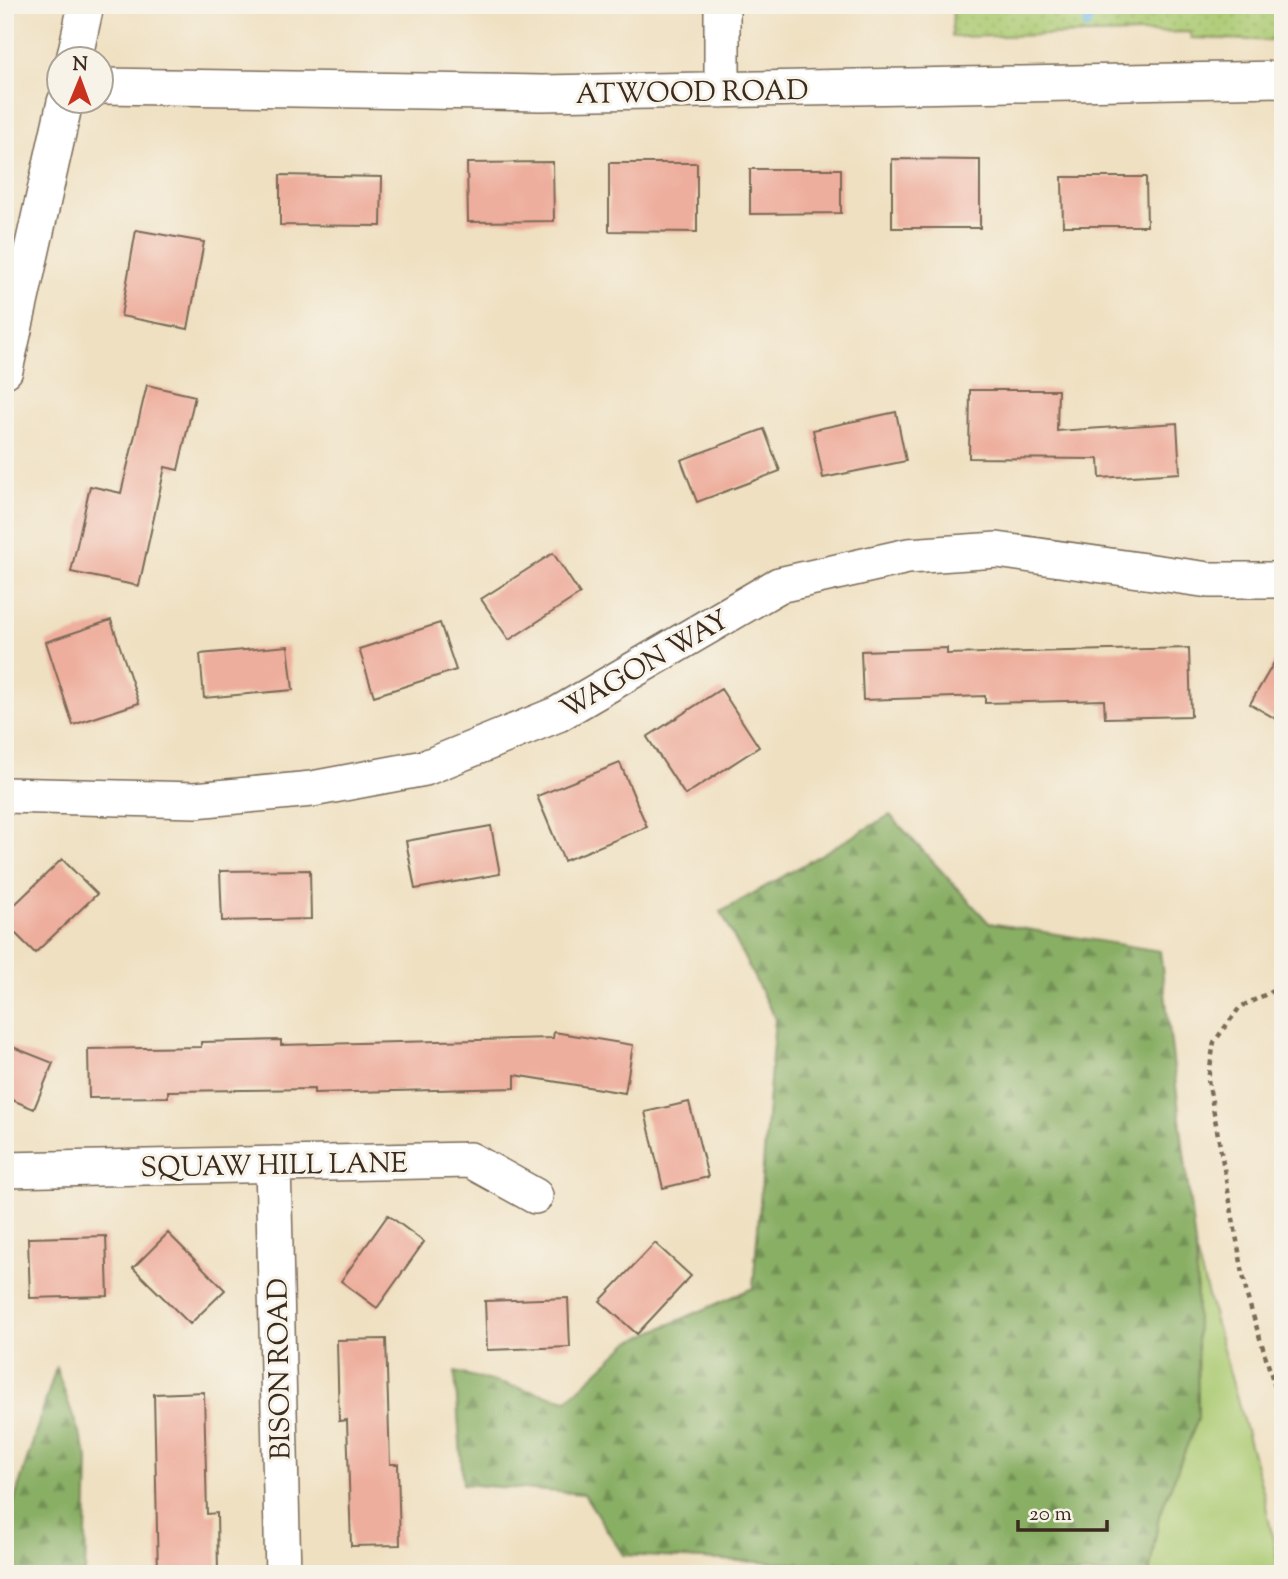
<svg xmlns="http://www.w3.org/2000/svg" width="1288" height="1579" font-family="'Sorts Mill Goudy',serif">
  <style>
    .grass { fill: #accb73; stroke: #747a48; stroke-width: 2 }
    .forest { fill: url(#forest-firs); stroke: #626c42; stroke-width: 2 }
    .park { fill: url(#park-dots); stroke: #747a48; stroke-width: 2 }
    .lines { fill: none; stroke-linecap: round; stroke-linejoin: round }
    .stream { stroke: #69b7e3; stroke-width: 9 }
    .building { fill: #eeae9d }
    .street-casing { stroke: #7a6a57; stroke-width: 38 }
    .path { stroke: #7a6a57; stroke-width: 4.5; stroke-dasharray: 5 5; stroke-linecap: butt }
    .street { stroke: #fff; stroke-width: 35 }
    .labels { text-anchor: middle; stroke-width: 6; stroke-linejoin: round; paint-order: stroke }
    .street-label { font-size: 28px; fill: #3b2a1e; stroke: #f7f3e8 }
  </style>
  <defs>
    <pattern id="forest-firs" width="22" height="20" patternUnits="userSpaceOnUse" patternTransform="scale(1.75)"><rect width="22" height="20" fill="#89af65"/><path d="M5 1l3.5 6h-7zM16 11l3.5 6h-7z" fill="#718f53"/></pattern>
    <pattern id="park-dots" width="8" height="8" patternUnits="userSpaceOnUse" patternTransform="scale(1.75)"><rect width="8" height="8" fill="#accb73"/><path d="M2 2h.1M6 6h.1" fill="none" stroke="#95ae63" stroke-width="1.8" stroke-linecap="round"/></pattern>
  </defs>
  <rect width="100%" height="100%" fill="#f7f3e8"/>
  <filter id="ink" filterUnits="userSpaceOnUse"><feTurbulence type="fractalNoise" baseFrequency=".0143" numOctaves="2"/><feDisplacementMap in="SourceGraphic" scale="14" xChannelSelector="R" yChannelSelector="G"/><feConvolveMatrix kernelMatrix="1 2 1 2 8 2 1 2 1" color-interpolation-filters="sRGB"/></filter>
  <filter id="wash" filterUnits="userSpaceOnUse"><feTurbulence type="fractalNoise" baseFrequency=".00686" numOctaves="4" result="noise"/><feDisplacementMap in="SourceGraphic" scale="28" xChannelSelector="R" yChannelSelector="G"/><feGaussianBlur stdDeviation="1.57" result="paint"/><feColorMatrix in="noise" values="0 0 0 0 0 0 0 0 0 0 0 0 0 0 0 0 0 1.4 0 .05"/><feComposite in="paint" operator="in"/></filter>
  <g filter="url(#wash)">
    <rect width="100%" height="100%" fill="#efe0c1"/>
    <path class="grass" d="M 1196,1253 L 1263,1491 L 1280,1574 L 1149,1574 L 1159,1516 L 1198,1418 Z"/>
    <path class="forest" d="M 890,815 L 989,923 L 1160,951 L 1196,1253 L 1198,1418 L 1159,1516 L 1149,1574 L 891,1574 L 816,1565 L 623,1555 L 584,1494 L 463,1484 L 455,1372 L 567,1400 L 629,1342 L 753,1288 L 775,1019 L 721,912 Z
      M 56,1368 L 88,1458 L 85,1574 L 5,1574 L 5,1530 Z"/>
    <path class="park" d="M 953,5 L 1283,5 L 1283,41 L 1191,38 L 1190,32 L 952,37 Z"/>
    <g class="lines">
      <path class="stream" d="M 1087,25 L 1094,5"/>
    </g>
    <g id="blocks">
      <path class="building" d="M 892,159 L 980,160 L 980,228 L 892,228 Z
        M 553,162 L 554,221 L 468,222 L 467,163 Z
        M 609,163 L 697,163 L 697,232 L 609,231 Z
        M 750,169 L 841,169 L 841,213 L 750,214 Z
        M 280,175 L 382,177 L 381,226 L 280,225 Z
        M 1062,177 L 1146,177 L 1147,226 L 1063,226 Z
        M 136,230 L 204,242 L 188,329 L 121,316 Z
        M 147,385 L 195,396 L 178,470 L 165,467 L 139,586 L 71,572 L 90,486 L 121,493 Z
        M 970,390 L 1058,390 L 1057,431 L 1177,423 L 1180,473 L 1100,478 L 1099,459 L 969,458 Z
        M 896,412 L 906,461 L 823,478 L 813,430 Z
        M 764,429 L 780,471 L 697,502 L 681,460 Z
        M 553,553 L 580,594 L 509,640 L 481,599 Z
        M 111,620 L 139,703 L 73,725 L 46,642 Z
        M 440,623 L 456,670 L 374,696 L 359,649 Z
        M 288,646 L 293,690 L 204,698 L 200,654 Z
        M 1283,647 L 1283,723 L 1250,704 Z
        M 947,648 L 947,654 L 1189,648 L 1191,716 L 1105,718 L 1104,700 L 985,703 L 985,696 L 863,700 L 861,651 Z
        M 721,689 L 759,747 L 685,795 L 647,737 Z
        M 620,763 L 647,827 L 564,861 L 537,796 Z
        M 491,826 L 500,874 L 415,889 L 406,841 Z
        M 62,859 L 97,894 L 35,953 L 5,923 L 5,914 Z
        M 310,870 L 311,919 L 222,921 L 220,871 Z
        M 554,1032 L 633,1045 L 625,1093 L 515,1075 L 515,1088 L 314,1093 L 314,1089 L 168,1091 L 168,1097 L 89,1098 L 88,1049 L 201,1047 L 201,1042 L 281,1040 L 281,1045 L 553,1038 Z
        M 5,1044 L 53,1063 L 34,1109 L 5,1097 Z
        M 689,1102 L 708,1177 L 663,1188 L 645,1112 Z
        M 388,1215 L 424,1242 L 377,1308 L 341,1281 Z
        M 168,1233 L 225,1290 L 190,1324 L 133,1268 Z
        M 106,1236 L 108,1296 L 30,1298 L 28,1238 Z
        M 655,1243 L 691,1276 L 637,1334 L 600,1301 Z
        M 568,1298 L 570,1347 L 487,1350 L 485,1301 Z
        M 386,1339 L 390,1464 L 398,1464 L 400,1545 L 351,1546 L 347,1420 L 339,1421 L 337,1340 Z
        M 204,1392 L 207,1514 L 217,1513 L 218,1574 L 158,1574 L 154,1394 Z"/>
    </g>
  </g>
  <g filter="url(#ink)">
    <use href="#blocks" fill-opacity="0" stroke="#7a6a57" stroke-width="2"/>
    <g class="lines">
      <defs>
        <path id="street" d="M 74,60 L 86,5
          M 102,86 L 542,93 L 1283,79
          M 722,90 L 722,5
          M 5,370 L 65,102
          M 5,795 L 195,800 L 312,789 L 425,768 L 558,714 L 779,585 L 908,556 L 997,550 L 1209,580 L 1283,580
          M 273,1164 L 283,1574
          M 5,1170 L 470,1160 L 535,1196"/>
      </defs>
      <use href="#street" class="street-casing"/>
      <path class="path" d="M 1283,986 L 1240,1007 L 1214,1042 L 1208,1080 L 1247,1296 L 1283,1413"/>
      <use href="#street" class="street"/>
    </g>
  </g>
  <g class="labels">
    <g class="street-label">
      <text transform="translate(692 91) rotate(-1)" y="10">ATWOOD ROAD</text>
      <text transform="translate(644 663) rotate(-30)" y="10">WAGON WAY</text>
      <text transform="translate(274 1164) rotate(-1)" y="10">SQUAW HILL LANE</text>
      <text transform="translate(278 1369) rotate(-91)" y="10">BISON ROAD</text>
    </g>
  </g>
  <rect width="1288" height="1579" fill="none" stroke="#f7f3e8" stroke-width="28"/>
  <g transform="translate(80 80) rotate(1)"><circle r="33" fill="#f7f3e8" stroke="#aca397" stroke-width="2"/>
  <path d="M0-5L12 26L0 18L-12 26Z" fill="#c8321e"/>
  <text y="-10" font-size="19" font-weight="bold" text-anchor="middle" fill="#3b2a1e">N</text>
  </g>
  <path d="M1018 1520v10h89v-10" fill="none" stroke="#3b2a1e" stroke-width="3.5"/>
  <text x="1029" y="1520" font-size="21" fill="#3b2a1e" stroke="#f7f3e8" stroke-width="5" paint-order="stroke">20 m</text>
</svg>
